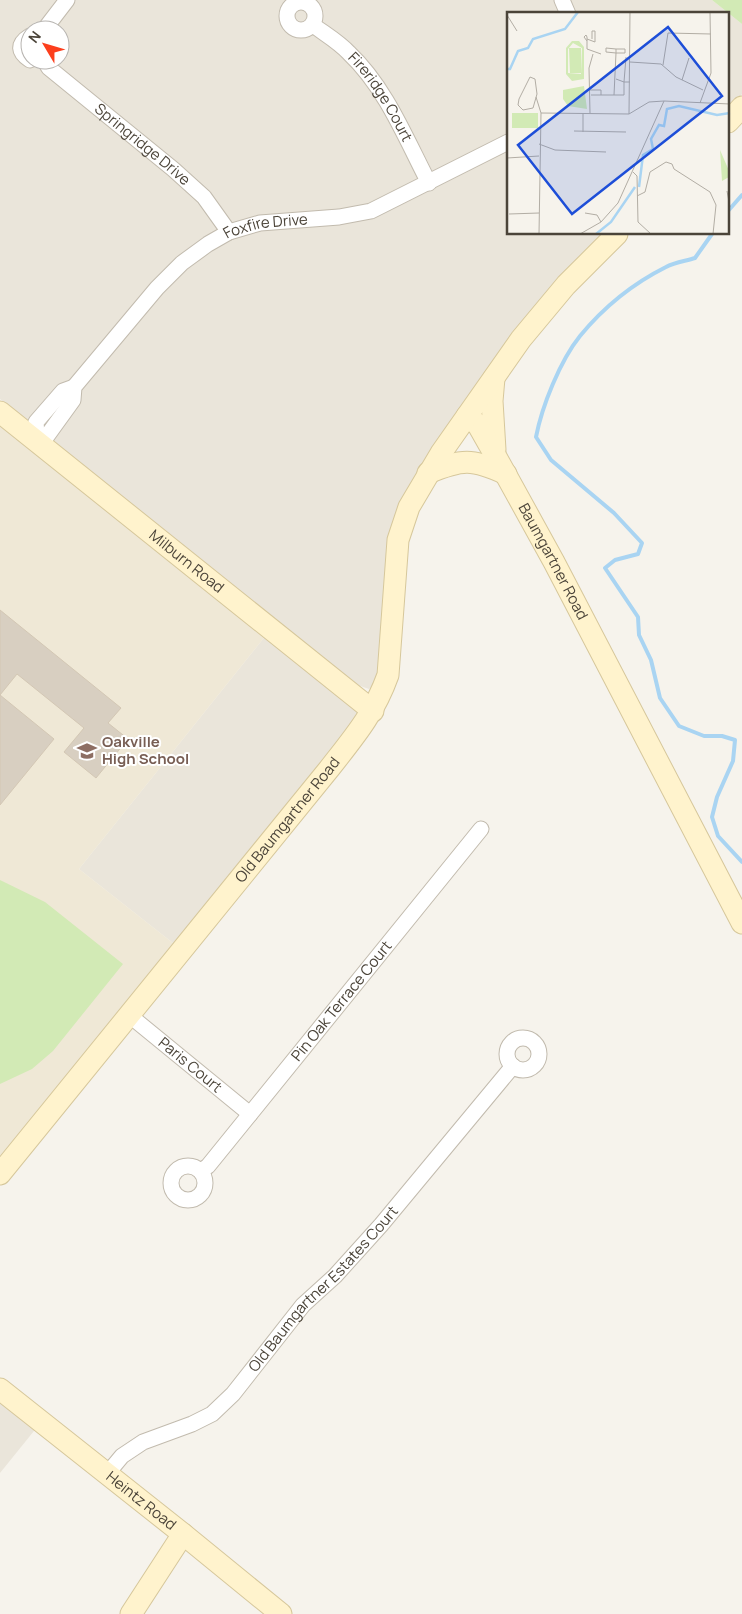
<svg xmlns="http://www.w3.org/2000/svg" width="742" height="1614" font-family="Manrope,sans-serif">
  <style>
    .residential { fill: #eae5da; fill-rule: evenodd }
    .education { fill: #efe8d6 }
    .green { fill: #d2eab5 }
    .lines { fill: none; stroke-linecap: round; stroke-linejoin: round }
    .stream { stroke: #a9d4f2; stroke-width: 4 }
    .building { fill: #d8cfc1; stroke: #d3c7b4 }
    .street-casing { stroke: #c2bbae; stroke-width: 17 }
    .secondary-casing { stroke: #d6c79b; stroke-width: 23 }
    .street { stroke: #fff; stroke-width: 15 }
    .secondary { stroke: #fff3cd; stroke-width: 21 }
    .labels { text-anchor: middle; stroke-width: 4; stroke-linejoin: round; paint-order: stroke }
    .street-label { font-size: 15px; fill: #4b4439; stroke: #fff }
    .education-label { font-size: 15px; font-weight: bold; fill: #785e54; stroke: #fff; text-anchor: start }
    .inset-river { fill: none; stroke: #a9d4f2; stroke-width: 2.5 }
    .inset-road { fill: none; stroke: #b2ada4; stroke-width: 1 }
    .view { fill: #1d4ed8; fill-opacity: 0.15; stroke: #1d4ed8; stroke-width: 2.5 }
    .inset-edge { fill: none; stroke: #4b4439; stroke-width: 2.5 }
  </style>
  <rect width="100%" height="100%" fill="#f6f3ec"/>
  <path class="residential" d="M 0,0 L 712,0 L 742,24 L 742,94 L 728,112 L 728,14 L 508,14 L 508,234 L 606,234 L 419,477 L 383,677 L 369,689 L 352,683 L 342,676 L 0,399 ZM 30,30 L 60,30 L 60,60 L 30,60 Z
    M 267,634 L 360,711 L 357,722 L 178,947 L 79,869 Z
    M 0,1396 L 38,1426 L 0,1473 Z"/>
  <path class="education" d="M 0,421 L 267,634 L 79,869 L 178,947 L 0,1161 Z"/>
  <path class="green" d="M 712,0 L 742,0 L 742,24 Z
    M 0,880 L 45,902 L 123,964 L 53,1051 L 32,1069 L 0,1084 Z"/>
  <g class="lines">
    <path class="stream" d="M 728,211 L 742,195
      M 712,234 L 695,258 C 686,261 675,262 666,267 C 634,283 603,308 580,336 C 560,361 542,406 536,437 L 551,460 L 614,513 L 642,543 L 638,554 L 615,560 L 605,568 L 638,617 L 639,635 L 651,660 L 660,698 L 679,726 L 704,736 L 722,736 L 735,740 L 733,761 L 717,797 L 712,817 L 718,836 L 742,862"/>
  </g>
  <path class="building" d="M 0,610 L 121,708 L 108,723 L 128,739 L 96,778 L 64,752 L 84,728 L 17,674 L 0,695 L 54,739 L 0,805 Z"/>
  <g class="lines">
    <defs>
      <g id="street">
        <path d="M 562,0 L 568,14"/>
        <circle cx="301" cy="16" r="14"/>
        <path id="s1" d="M 313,25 C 325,34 339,42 349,53 C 386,88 406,139 429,183"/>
        <path d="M 44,30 L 67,0"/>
        <path d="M 30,36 C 17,44 18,52 30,60"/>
        <path id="s2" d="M 44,60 L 49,68 L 173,169 L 204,197 L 229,232"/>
        <path d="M 37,435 L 36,422 L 63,391 L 74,387"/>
        <path id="s3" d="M 34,439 L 37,435 L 47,436 L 73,400 L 74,387 L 157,288 L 182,263 L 208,244 L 229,232 L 260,223 L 339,217 L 371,211 L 508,142"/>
        <path id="s4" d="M 129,1015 L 250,1114"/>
        <circle cx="523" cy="1054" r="16"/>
        <circle cx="188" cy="1183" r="17"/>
        <path id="s5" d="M 201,1171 L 208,1166 L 481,829"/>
        <path id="s6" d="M 107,1474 L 122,1456 L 143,1442 L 192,1424 L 212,1414 L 233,1394 L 303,1305 L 335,1276 L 381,1225 L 513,1066"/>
      </g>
      <g id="secondary">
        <path d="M 728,122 L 742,107"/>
        <path d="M 494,378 L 492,401 L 495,450"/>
        <path id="s7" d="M 0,412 L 373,711"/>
        <path id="s8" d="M 467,416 L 478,425 L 495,455 L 554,562 L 742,923"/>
        <path d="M 428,473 C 462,459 472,458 506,474"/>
        <path id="s9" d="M 0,1174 L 329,769 C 354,737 374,714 388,675 L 398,540 L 409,507 L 441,453 L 521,339 L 566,285 L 617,234"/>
        <path id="s10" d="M 0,1389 L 183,1534 L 281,1614"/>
        <path d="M 131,1614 L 183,1534"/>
      </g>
    </defs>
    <use href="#street" class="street-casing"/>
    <use href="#secondary" class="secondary-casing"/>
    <use href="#street" class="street"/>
    <use href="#secondary" class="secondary"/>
  </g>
  <defs>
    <symbol id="school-bare" viewBox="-9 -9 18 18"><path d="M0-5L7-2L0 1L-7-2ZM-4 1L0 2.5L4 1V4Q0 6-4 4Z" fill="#8d6e63" stroke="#fff" stroke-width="2.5" paint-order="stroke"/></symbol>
  </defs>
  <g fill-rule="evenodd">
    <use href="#school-bare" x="73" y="737" width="28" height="28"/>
  </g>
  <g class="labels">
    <g class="street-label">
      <text dy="5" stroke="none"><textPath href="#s1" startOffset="100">Fireridge Court</textPath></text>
      <text dy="5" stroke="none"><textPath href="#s2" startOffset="130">Springridge Drive</textPath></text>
      <text dy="5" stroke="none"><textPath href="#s3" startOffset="331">Foxfire Drive</textPath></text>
      <text dy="5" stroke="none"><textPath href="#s7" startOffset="239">Milburn Road</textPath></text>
      <text dy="5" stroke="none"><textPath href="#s8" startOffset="170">Baumgartner Road</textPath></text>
      <text dy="5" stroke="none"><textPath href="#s9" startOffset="456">Old Baumgartner Road</textPath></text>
      <text dy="5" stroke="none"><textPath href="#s5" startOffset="221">Pin Oak Terrace Court</textPath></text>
      <text dy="5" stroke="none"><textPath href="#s4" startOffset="79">Paris Court</textPath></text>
      <text dy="5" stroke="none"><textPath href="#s6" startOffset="291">Old Baumgartner Estates Court</textPath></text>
      <text dy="5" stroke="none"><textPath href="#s10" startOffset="180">Heintz Road</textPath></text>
    </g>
    <g class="education-label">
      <text x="102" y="747">Oakville<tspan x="102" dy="17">High School</tspan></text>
    </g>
  </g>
  <g transform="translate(507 12)">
    <rect width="222" height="222" fill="#f6f3ec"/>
    <path d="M 65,29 L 72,29 L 77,35 L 77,67 L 65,69 L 59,62 L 59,36 ZM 66,31 L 75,36 L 74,62 L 61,61 L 61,37 ZM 62,36 L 74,36 L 74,61 L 63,61 ZM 77,74 L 80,97 L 61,94 L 56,87 L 56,78 ZM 5,101 L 31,101 L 31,116 L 5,116 ZM 213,138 L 223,161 L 222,165 L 215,169 Z" fill="#d2eab5" fill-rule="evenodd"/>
    <path class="inset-river" d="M 0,57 L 3,57 L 11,39 L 21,36 L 26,27 L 58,17 L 71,0M 132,175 L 136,143 L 146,137 L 144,127 L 152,113 L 157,114 L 160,97 L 172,94 L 210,103 L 223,101M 89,222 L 104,210 L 128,175"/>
    <path class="inset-road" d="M 0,3 L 10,19M 80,27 L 88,30 L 88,19 L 85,19 L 85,27M 80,29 L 77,25 L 79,23 L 80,25 L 80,37 L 94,42M 109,37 L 109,41 L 99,40 L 99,36 L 109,37 L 118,37 L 118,41 L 109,41 L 107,83 L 117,83 L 117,70 L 123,70M 123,50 L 154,52 L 169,65 L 196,78M 156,53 L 161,21 L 204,22M 23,65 L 28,67 L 30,82 L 26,96 L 16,98 L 11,93 L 12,87 ZM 109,67 L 117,70 L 119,45M 175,68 L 182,46M 83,78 L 94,78 L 94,83M 84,83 L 107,83M 29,85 L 34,101M 193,91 L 204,61 L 203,0M 34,101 L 122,102 L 142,90 L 157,89M 83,101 L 82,56 L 86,42M 122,102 L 123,0M 67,119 L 119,120M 76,120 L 76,101M 32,132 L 48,138 L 99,140M 0,146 L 32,144M 126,160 L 130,164 L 131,210 L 144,222M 220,179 L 223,195M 130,184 L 138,180 L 143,160 L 159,150 L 165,152 L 167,157 L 203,180 L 209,193 L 206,222M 78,201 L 90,203 L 94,210M 2,202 L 32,201M 32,222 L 34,101M 73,222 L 94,210 L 111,191 L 157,89 L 223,92"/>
    <path class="view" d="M 161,15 L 215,84 L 65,202 L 11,133 Z"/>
    <rect width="222" height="222" class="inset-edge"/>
  </g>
  <g transform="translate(45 45) rotate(308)"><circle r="24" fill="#ffffff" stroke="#b7b4b0"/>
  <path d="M0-4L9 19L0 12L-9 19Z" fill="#fc3f1d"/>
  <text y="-8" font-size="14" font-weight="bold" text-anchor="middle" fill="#4b4439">N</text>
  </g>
</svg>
